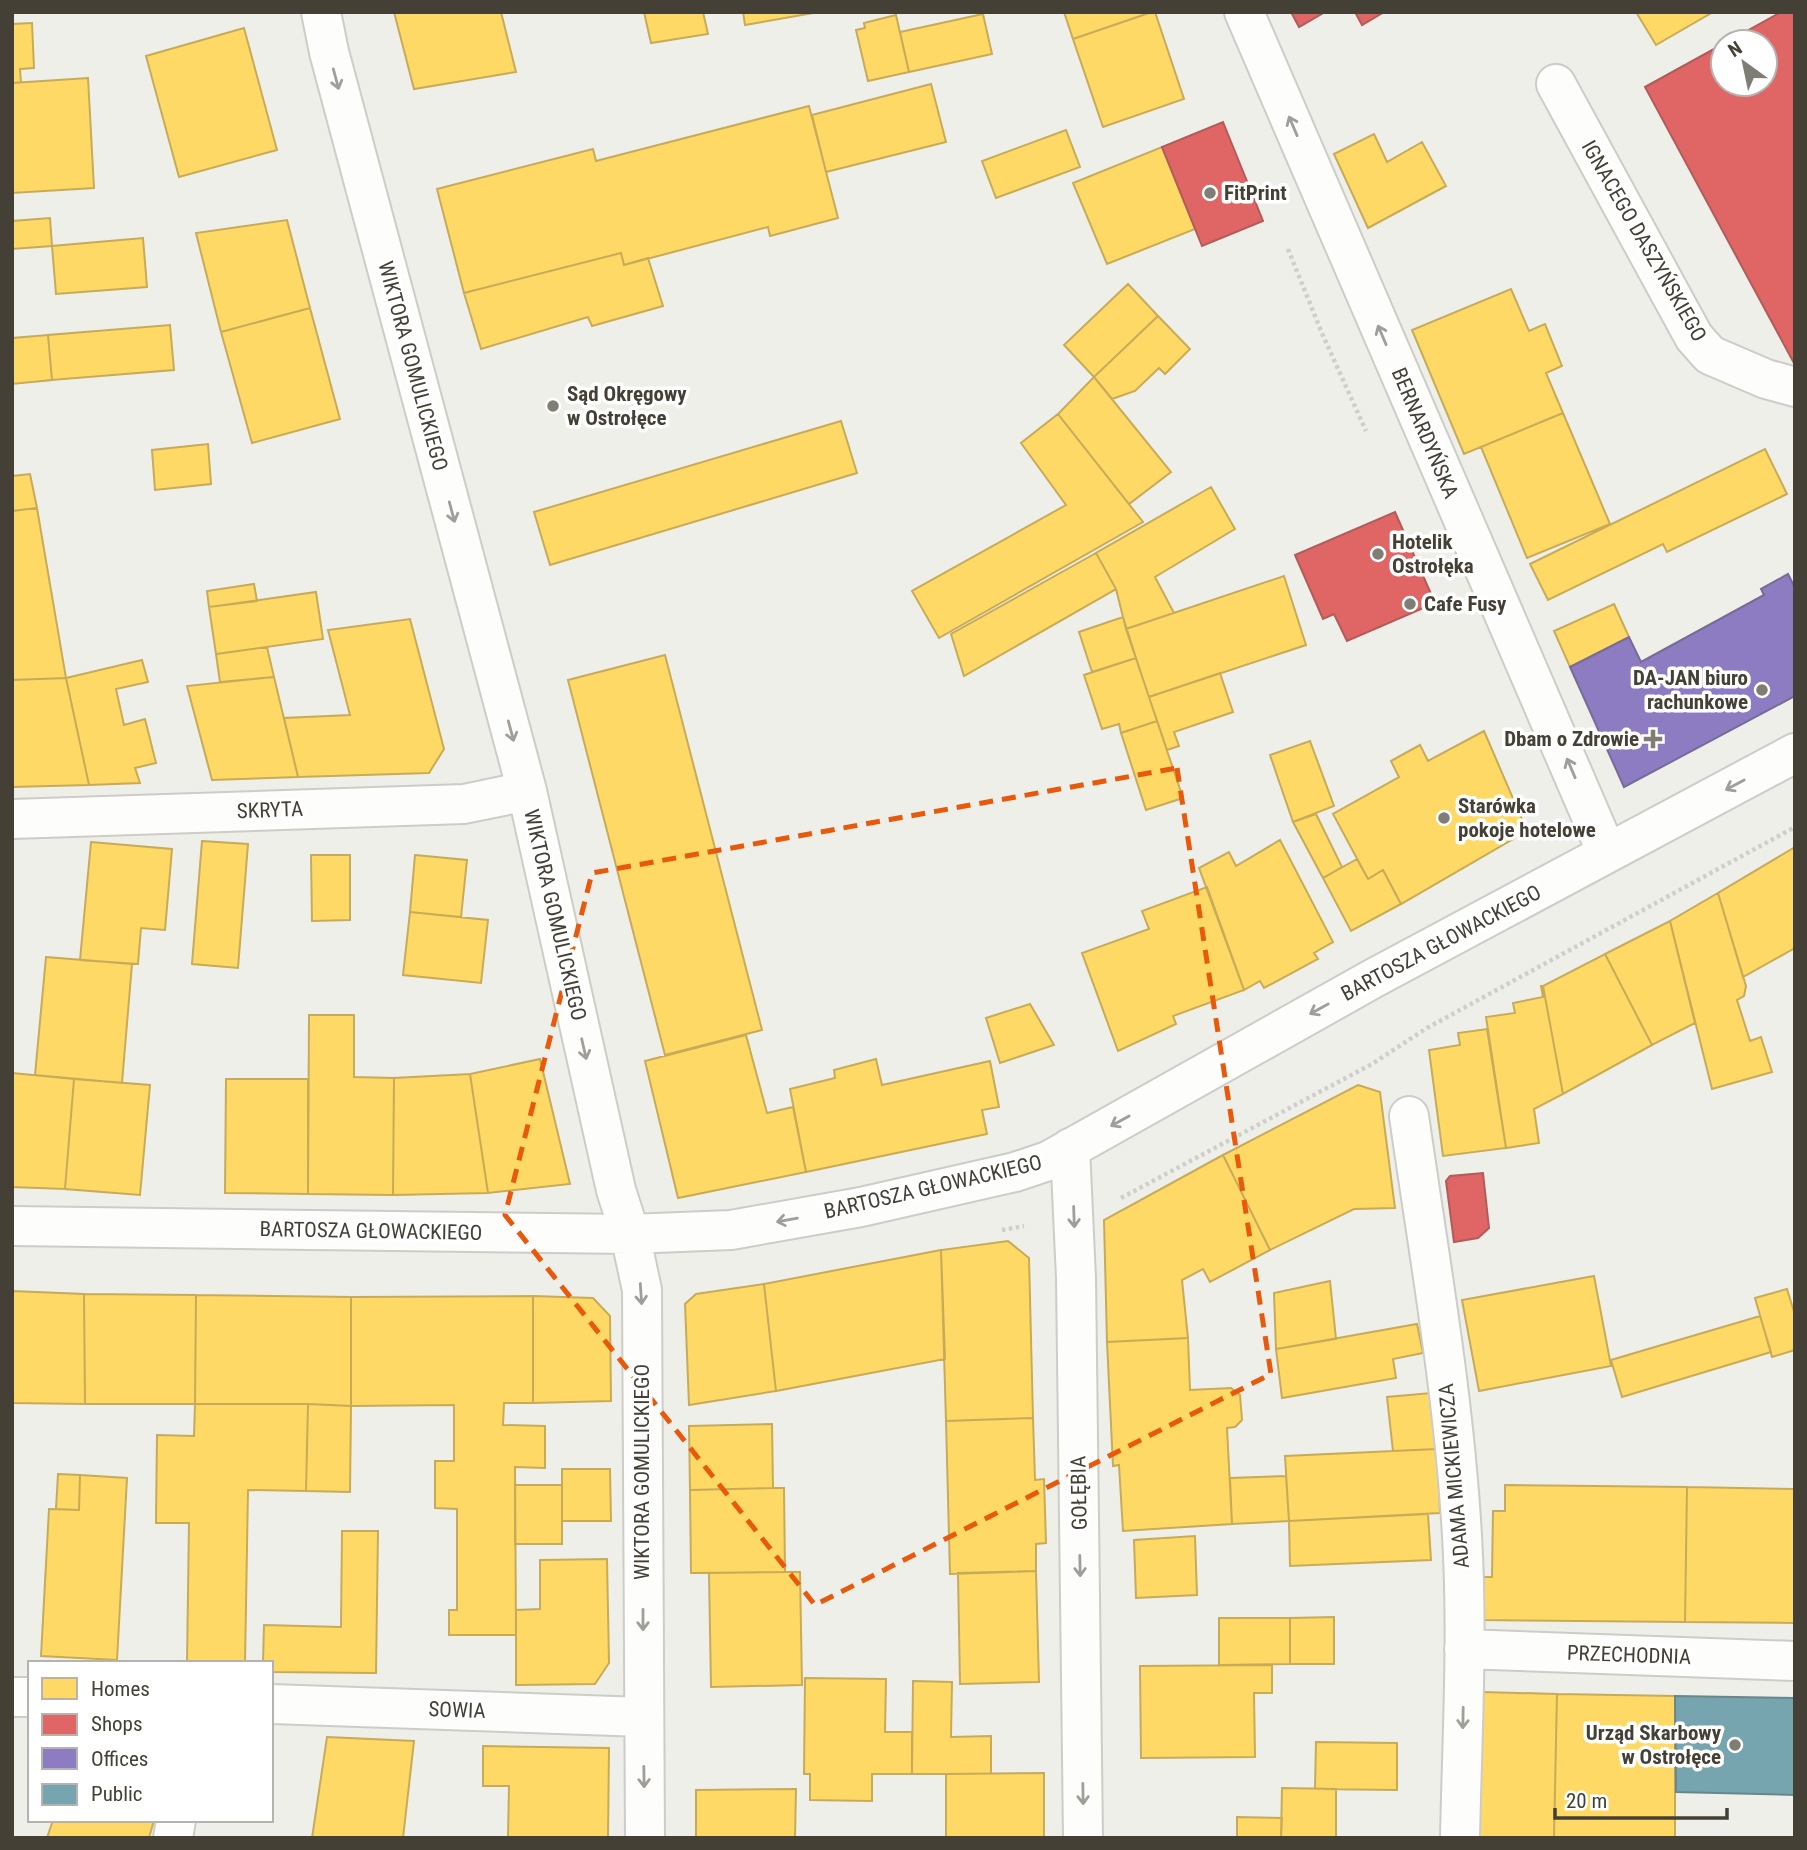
<svg xmlns="http://www.w3.org/2000/svg" width="1807" height="1850" font-family="'Roboto Condensed',sans-serif">
  <style>
    .homes { fill: #ffd966; stroke: #c7ab58; stroke-width: 2 }
    .shops { fill: #e06666; stroke: #b25b58; stroke-width: 2 }
    .offices { fill: #8e7cc3; stroke: #786a99; stroke-width: 2 }
    .public { fill: #76a5af; stroke: #67878b; stroke-width: 2 }
    .lines { fill: none; stroke-linecap: round; stroke-linejoin: round }
    .minor-casing { stroke: #cdccc7; stroke-width: 42 }
    .path { stroke: #d0cecb; stroke-width: 4.5; stroke-dasharray: 3.5 3.5; stroke-linecap: butt }
    .minor { stroke: #fdfdfc; stroke-width: 38 }
    .oneway { stroke: #a19e99 }
    .marked { fill: none; stroke: #e8590c; stroke-width: 5; stroke-dasharray: 14 9; stroke-linejoin: round }
    .poi-dot { fill: #807d75; stroke: #fff; stroke-width: 2.5 }
    .labels { text-anchor: middle; stroke-width: 7; stroke-linejoin: round; paint-order: stroke }
    .poi-label { font-size: 21px; font-weight: bold; fill: #454036; stroke: #fff; text-anchor: start }
    .street-label { font-size: 21px; fill: #454036; stroke: #fff }
  </style>
  <rect width="100%" height="100%" fill="#efefea"/>
  <path class="homes" d="M 394,12 L 501,12 L 516,72 L 414,89 Z
    M 644,12 L 703,12 L 708,34 L 651,43 Z
    M 743,12 L 819,12 L 745,25 Z
    M 1064,12 L 1152,12 L 1073,39 Z
    M 1152,12 L 1155,12 L 1184,99 L 1103,127 L 1073,39 Z
    M 1636,12 L 1713,12 L 1656,45 Z
    M 983,14 L 992,54 L 909,72 L 900,32 Z
    M 896,15 L 909,72 L 868,81 L 856,30 L 865,28 L 864,23 Z
    M 32,23 L 34,68 L 20,69 L 21,83 L 12,83 L 12,24 Z
    M 244,28 L 277,150 L 179,177 L 146,56 Z
    M 88,78 L 94,188 L 12,193 L 12,83 Z
    M 931,84 L 946,142 L 826,172 L 812,115 Z
    M 809,106 L 838,218 L 770,236 L 768,227 L 624,265 L 621,253 L 464,293 L 437,189 L 593,149 L 596,161 Z
    M 1066,130 L 1080,167 L 996,198 L 982,161 Z
    M 1374,134 L 1387,162 L 1422,142 L 1446,186 L 1368,228 L 1334,154 Z
    M 1162,147 L 1195,229 L 1107,264 L 1073,183 Z
    M 50,218 L 52,246 L 12,249 L 12,221 Z
    M 287,220 L 310,308 L 221,332 L 196,233 Z
    M 143,238 L 147,287 L 56,294 L 52,246 Z
    M 621,253 L 624,265 L 648,258 L 663,306 L 592,326 L 588,317 L 481,349 L 464,293 Z
    M 1128,284 L 1158,316 L 1094,377 L 1064,345 Z
    M 1511,289 L 1529,331 L 1545,324 L 1562,366 L 1546,373 L 1563,413 L 1464,454 L 1412,330 Z
    M 310,308 L 340,419 L 252,443 L 221,332 Z
    M 1158,316 L 1190,349 L 1165,374 L 1159,368 L 1135,391 L 1112,399 L 1094,377 Z
    M 170,325 L 174,370 L 52,380 L 48,335 Z
    M 48,335 L 52,380 L 12,384 L 12,338 Z
    M 1094,377 L 1171,472 L 1129,504 L 1058,414 Z
    M 1563,413 L 1610,524 L 1527,558 L 1481,447 Z
    M 1058,414 L 1143,522 L 939,638 L 912,591 L 1066,505 L 1021,443 Z
    M 841,421 L 857,473 L 550,565 L 534,512 Z
    M 208,444 L 211,484 L 155,490 L 152,450 Z
    M 1765,449 L 1787,494 L 1667,552 L 1663,544 L 1548,600 L 1530,564 Z
    M 30,474 L 37,508 L 12,511 L 12,476 Z
    M 1211,487 L 1235,529 L 1155,577 L 1174,613 L 1126,629 L 1116,589 L 1096,553 Z
    M 37,508 L 66,678 L 13,680 L 12,511 Z
    M 1096,553 L 1116,589 L 964,676 L 951,634 Z
    M 1284,576 L 1306,645 L 1149,697 L 1126,629 Z
    M 254,584 L 257,601 L 209,607 L 207,591 Z
    M 316,592 L 323,639 L 216,654 L 209,607 Z
    M 1614,604 L 1629,637 L 1570,667 L 1554,631 Z
    M 1123,617 L 1136,658 L 1092,672 L 1079,632 Z
    M 410,619 L 444,749 L 429,773 L 298,777 L 284,718 L 350,715 L 328,630 Z
    M 267,647 L 274,677 L 220,682 L 216,654 Z
    M 665,655 L 762,1030 L 665,1055 L 568,680 Z
    M 1136,658 L 1157,721 L 1121,733 L 1119,724 L 1102,729 L 1084,675 Z
    M 142,660 L 148,682 L 116,689 L 124,725 L 145,719 L 156,763 L 135,768 L 140,783 L 89,785 L 66,678 Z
    M 1220,673 L 1233,712 L 1174,732 L 1179,746 L 1167,750 L 1149,697 Z
    M 274,677 L 298,777 L 212,780 L 187,686 Z
    M 66,678 L 89,785 L 12,787 L 12,680 Z
    M 1157,721 L 1183,798 L 1146,810 L 1121,733 Z
    M 1484,731 L 1527,831 L 1401,904 L 1383,870 L 1368,879 L 1333,814 L 1399,777 L 1391,761 L 1420,745 L 1428,761 Z
    M 1310,741 L 1334,806 L 1293,822 L 1270,755 Z
    M 1316,814 L 1342,867 L 1323,878 L 1293,822 Z
    M 1280,840 L 1333,942 L 1314,953 L 1318,959 L 1264,988 L 1260,981 L 1244,990 L 1199,868 L 1229,852 L 1236,866 Z
    M 202,841 L 248,844 L 238,968 L 192,964 Z
    M 91,842 L 172,849 L 165,930 L 141,928 L 138,964 L 80,960 Z
    M 1795,847 L 1795,948 L 1743,977 L 1718,893 Z
    M 311,855 L 350,855 L 350,920 L 312,921 Z
    M 415,855 L 467,860 L 461,917 L 410,912 Z
    M 1357,859 L 1368,879 L 1383,870 L 1401,904 L 1351,931 L 1323,878 Z
    M 1207,887 L 1244,990 L 1173,1016 L 1176,1024 L 1118,1051 L 1082,953 L 1149,929 L 1142,911 Z
    M 1718,893 L 1746,986 L 1744,996 L 1737,1000 L 1750,1041 L 1761,1037 L 1772,1072 L 1712,1089 L 1670,921 Z
    M 410,912 L 488,920 L 481,983 L 403,975 Z
    M 1670,921 L 1695,1023 L 1652,1045 L 1605,954 Z
    M 1605,954 L 1652,1045 L 1563,1094 L 1543,986 Z
    M 46,957 L 132,964 L 122,1083 L 35,1075 Z
    M 1541,986 L 1543,986 L 1563,1094 L 1534,1109 L 1539,1143 L 1506,1148 L 1486,1017 L 1515,1013 L 1513,1003 L 1543,997 Z
    M 1030,1004 L 1054,1045 L 1000,1063 L 986,1018 Z
    M 309,1015 L 354,1015 L 354,1077 L 394,1078 L 393,1195 L 308,1194 Z
    M 1487,1029 L 1506,1148 L 1443,1156 L 1429,1050 L 1460,1045 L 1458,1033 Z
    M 746,1035 L 767,1113 L 793,1107 L 806,1172 L 678,1198 L 645,1061 Z
    M 540,1059 L 570,1184 L 488,1193 L 470,1074 Z
    M 876,1059 L 882,1085 L 990,1061 L 999,1107 L 982,1110 L 987,1134 L 806,1172 L 790,1089 L 835,1078 L 834,1070 Z
    M 12,1073 L 74,1079 L 65,1189 L 12,1187 Z
    M 470,1074 L 488,1193 L 393,1195 L 394,1078 Z
    M 74,1079 L 150,1085 L 140,1195 L 65,1189 Z
    M 226,1079 L 308,1079 L 308,1194 L 225,1193 Z
    M 1358,1085 L 1380,1092 L 1395,1208 L 1354,1209 L 1270,1250 L 1223,1155 Z
    M 1223,1155 L 1270,1250 L 1210,1282 L 1203,1269 L 1182,1280 L 1188,1338 L 1107,1342 L 1104,1220 Z
    M 1008,1241 L 1029,1258 L 1033,1418 L 946,1421 L 941,1250 Z
    M 941,1250 L 945,1359 L 776,1391 L 764,1284 Z
    M 1594,1276 L 1611,1366 L 1479,1391 L 1462,1300 Z
    M 1330,1281 L 1336,1339 L 1276,1349 L 1274,1293 Z
    M 764,1284 L 776,1391 L 689,1405 L 685,1304 L 696,1294 Z
    M 1787,1289 L 1795,1315 L 1795,1350 L 1772,1357 L 1755,1298 Z
    M 12,1291 L 84,1294 L 85,1404 L 12,1403 Z
    M 84,1294 L 196,1295 L 195,1404 L 85,1404 Z
    M 196,1295 L 351,1297 L 351,1406 L 308,1404 L 195,1404 Z
    M 533,1296 L 533,1403 L 504,1403 L 503,1425 L 545,1426 L 545,1468 L 515,1467 L 516,1635 L 449,1635 L 449,1610 L 457,1610 L 457,1509 L 435,1508 L 435,1461 L 454,1461 L 454,1405 L 351,1406 L 351,1297 Z
    M 533,1296 L 593,1298 L 610,1316 L 611,1401 L 533,1403 Z
    M 1760,1316 L 1771,1352 L 1622,1397 L 1611,1360 Z
    M 1417,1324 L 1423,1353 L 1393,1359 L 1396,1378 L 1282,1398 L 1276,1349 Z
    M 1188,1338 L 1190,1390 L 1231,1388 L 1240,1395 L 1242,1420 L 1235,1427 L 1227,1428 L 1232,1524 L 1123,1531 L 1119,1465 L 1113,1466 L 1107,1342 Z
    M 1431,1393 L 1437,1449 L 1393,1451 L 1387,1397 Z
    M 195,1404 L 308,1404 L 306,1491 L 248,1490 L 245,1663 L 187,1663 L 189,1523 L 156,1523 L 157,1435 L 194,1436 Z
    M 308,1404 L 351,1406 L 350,1492 L 306,1491 Z
    M 1033,1418 L 1035,1480 L 1044,1479 L 1046,1543 L 1036,1544 L 1036,1571 L 950,1574 L 946,1421 Z
    M 772,1424 L 773,1488 L 690,1490 L 689,1426 Z
    M 1437,1449 L 1440,1513 L 1289,1521 L 1285,1456 Z
    M 562,1469 L 610,1469 L 611,1521 L 562,1521 Z
    M 58,1474 L 80,1475 L 79,1510 L 56,1509 Z
    M 80,1475 L 127,1478 L 117,1660 L 41,1656 L 49,1509 L 79,1510 Z
    M 1286,1476 L 1289,1521 L 1232,1524 L 1230,1478 Z
    M 515,1485 L 562,1485 L 562,1544 L 515,1544 Z
    M 1505,1485 L 1687,1487 L 1685,1622 L 1475,1620 L 1475,1577 L 1492,1577 L 1493,1511 L 1505,1511 Z
    M 1687,1487 L 1795,1489 L 1795,1623 L 1685,1622 Z
    M 773,1488 L 784,1488 L 785,1572 L 691,1573 L 690,1490 Z
    M 1428,1514 L 1431,1560 L 1290,1566 L 1289,1521 Z
    M 342,1531 L 378,1531 L 376,1673 L 271,1672 L 271,1663 L 263,1663 L 264,1625 L 341,1627 Z
    M 1195,1536 L 1197,1595 L 1136,1598 L 1134,1540 Z
    M 607,1559 L 609,1663 L 595,1684 L 516,1685 L 516,1610 L 540,1609 L 540,1560 Z
    M 1036,1571 L 1039,1682 L 960,1684 L 958,1573 Z
    M 785,1572 L 800,1572 L 802,1685 L 711,1687 L 709,1573 Z
    M 1334,1617 L 1334,1664 L 1290,1664 L 1290,1618 Z
    M 1219,1618 L 1290,1618 L 1290,1664 L 1219,1665 Z
    M 1272,1665 L 1272,1693 L 1254,1693 L 1255,1757 L 1141,1758 L 1140,1666 Z
    M 805,1678 L 886,1679 L 885,1732 L 912,1732 L 912,1774 L 872,1774 L 872,1801 L 810,1800 L 810,1774 L 804,1774 Z
    M 913,1681 L 952,1682 L 951,1737 L 991,1736 L 991,1774 L 912,1774 Z
    M 1482,1692 L 1557,1694 L 1554,1838 L 1479,1838 Z
    M 1557,1694 L 1675,1696 L 1675,1838 L 1554,1838 Z
    M 327,1737 L 414,1741 L 403,1838 L 312,1838 Z
    M 1316,1742 L 1397,1743 L 1397,1790 L 1315,1789 Z
    M 483,1746 L 609,1748 L 608,1838 L 508,1838 L 509,1786 L 483,1786 Z
    M 1044,1773 L 1044,1838 L 946,1838 L 946,1774 Z
    M 1282,1788 L 1336,1789 L 1336,1838 L 1281,1838 Z
    M 796,1789 L 795,1838 L 696,1838 L 696,1790 Z
    M 1237,1817 L 1282,1818 L 1281,1838 L 1237,1838 Z
    M 53,1820 L 154,1820 L 149,1838 L 47,1838 Z"/>
  <path class="shops" d="M 1291,12 L 1325,12 L 1299,27 Z
    M 1355,12 L 1384,12 L 1362,25 Z
    M 1781,12 L 1795,12 L 1795,365 L 1645,87 L 1723,44 L 1723,84 L 1765,84 L 1765,42 L 1727,42 Z
    M 1223,122 L 1263,221 L 1202,246 L 1162,147 Z
    M 1395,512 L 1435,603 L 1347,641 L 1334,614 L 1323,619 L 1295,555 Z
    M 1483,1173 L 1489,1228 L 1478,1238 L 1454,1242 L 1446,1181 L 1450,1176 Z"/>
  <path class="offices" d="M 1788,574 L 1793,584 L 1795,583 L 1795,696 L 1624,787 L 1570,667 L 1629,637 L 1641,662 L 1764,595 L 1761,589 Z"/>
  <path class="public" d="M 1675,1696 L 1795,1698 L 1795,1795 L 1676,1792 Z"/>
  <g class="lines">
    <defs>
      <path id="minor" d="M 321,12 L 329,52 L 527,791 L 616,1190 L 630,1234 L 642,1290 L 645,1838
        M 1244,12 L 1607,853
        M 1556,84 L 1694,337 L 1710,355 L 1766,379 L 1795,387
        M 12,819 L 464,804 L 527,791
        M 1409,1116 C 1429,1256 1454,1395 1462,1536 C 1468,1636 1462,1738 1460,1838
        M 1070,1148 L 1076,1278 L 1083,1838
        M 12,1226 L 630,1234 L 731,1230 L 861,1207 L 1015,1172 L 1048,1161 L 1374,978 L 1795,753
        M 1464,1649 L 1795,1661
        M 12,1697 L 30,1697
        M 271,1704 L 643,1717
        M 173,1838 L 176,1820"/>
    </defs>
    <use href="#minor" class="minor-casing"/>
    <path class="path" d="M 1288,249 L 1321,331 L 1366,431
      M 1121,1198 L 1372,1064 L 1427,1028 L 1795,827
      M 1002,1230 L 1024,1226"/>
    <use href="#minor" class="minor"/>
  </g>
  <defs><path id="oneway-shaft" d="M-6 0H5M1.5-3L5.5 0L1.5 3" fill="none" stroke-width="1.6" stroke-linecap="round" stroke-linejoin="round" transform="scale(1.75)"/></defs>
  <g class="oneway">
    <use href="#oneway-shaft" transform="translate(336 79) rotate(75)"/>
    <use href="#oneway-shaft" transform="translate(1293 126) rotate(-113)"/>
    <use href="#oneway-shaft" transform="translate(1382 335) rotate(-113)"/>
    <use href="#oneway-shaft" transform="translate(452 512) rotate(75)"/>
    <use href="#oneway-shaft" transform="translate(511 731) rotate(75)"/>
    <use href="#oneway-shaft" transform="translate(1571 768) rotate(-113)"/>
    <use href="#oneway-shaft" transform="translate(1735 785) rotate(152)"/>
    <use href="#oneway-shaft" transform="translate(1319 1009) rotate(151)"/>
    <use href="#oneway-shaft" transform="translate(584 1049) rotate(77)"/>
    <use href="#oneway-shaft" transform="translate(1120 1121) rotate(151)"/>
    <use href="#oneway-shaft" transform="translate(1074 1217) rotate(88)"/>
    <use href="#oneway-shaft" transform="translate(787 1220) rotate(170)"/>
    <use href="#oneway-shaft" transform="translate(641 1294) rotate(86)"/>
    <use href="#oneway-shaft" transform="translate(1080 1566) rotate(89)"/>
    <use href="#oneway-shaft" transform="translate(643 1620) rotate(90)"/>
    <use href="#oneway-shaft" transform="translate(1463 1718) rotate(91)"/>
    <use href="#oneway-shaft" transform="translate(644 1777) rotate(89)"/>
    <use href="#oneway-shaft" transform="translate(1083 1794) rotate(89)"/>
  </g>
  <path class="marked" d="M 1177,768 L 1271,1374 L 815,1605 L 505,1215 L 592,873 Z"/>
  <g class="poi-dot">
    <circle cx="1210" cy="193" r="7"/>
    <circle cx="553" cy="406" r="7"/>
    <circle cx="1378" cy="554" r="7"/>
    <circle cx="1410" cy="604" r="7"/>
    <circle cx="1762" cy="690" r="7"/>
    <path d="M1649.5 728.5h7v7h7v7h-7v7h-7v-7h-7v-7h7z"/>
    <circle cx="1444" cy="818" r="7"/>
    <circle cx="1735" cy="1745" r="7"/>
  </g>
  <g class="labels">
    <g class="poi-label">
      <text x="1224" y="200">FitPrint</text>
      <text x="567" y="401">Sąd Okręgowy<tspan x="567" dy="24">w Ostrołęce</tspan></text>
      <text x="1392" y="549">Hotelik<tspan x="1392" dy="24">Ostrołęka</tspan></text>
      <text x="1424" y="611">Cafe Fusy</text>
      <text x="1748" y="685" text-anchor="end">DA-JAN biuro<tspan x="1748" dy="24">rachunkowe</tspan></text>
      <text x="1639" y="746" text-anchor="end">Dbam o Zdrowie</text>
      <text x="1458" y="813">Starówka<tspan x="1458" dy="24">pokoje hotelowe</tspan></text>
      <text x="1721" y="1740" text-anchor="end">Urząd Skarbowy<tspan x="1721" dy="24">w Ostrołęce</tspan></text>
    </g>
    <g class="street-label">
      <text transform="translate(1644 241) rotate(60)" y="7">IGNACEGO DASZYŃSKIEGO</text>
      <text transform="translate(413 366) rotate(75)" y="7">WIKTORA GOMULICKIEGO</text>
      <text transform="translate(1425 433) rotate(67)" y="7">BERNARDYŃSKA</text>
      <text transform="translate(270 810) rotate(-2)" y="7">SKRYTA</text>
      <text transform="translate(555 915) rotate(77)" y="7">WIKTORA GOMULICKIEGO</text>
      <text transform="translate(1441 943) rotate(-28)" y="7">BARTOSZA GŁOWACKIEGO</text>
      <text transform="translate(933 1187) rotate(-13)" y="7">BARTOSZA GŁOWACKIEGO</text>
      <text transform="translate(371 1231) rotate(1)" y="7">BARTOSZA GŁOWACKIEGO</text>
      <text transform="translate(642 1472) rotate(-90)" y="7">WIKTORA GOMULICKIEGO</text>
      <text transform="translate(1454 1476) rotate(-95)" y="7">ADAMA MICKIEWICZA</text>
      <text transform="translate(1079 1493) rotate(-91)" y="7">GOŁĘBIA</text>
      <text transform="translate(1629 1655) rotate(2)" y="7">PRZECHODNIA</text>
      <text transform="translate(457 1710) rotate(2)" y="7">SOWIA</text>
    </g>
  </g>
  <rect width="1807" height="1850" fill="none" stroke="#454036" stroke-width="28"/>
  <rect x="28" y="1661" width="245" height="161" fill="#ffffff" stroke="#b5b3af" stroke-width="2"/>
  <rect x="42" y="1678" width="35" height="21" fill="#ffd966" stroke="#b5b3af" stroke-width="2"/>
  <text x="91" y="1696" font-size="21" fill="#454036">Homes</text>
  <rect x="42" y="1714" width="35" height="21" fill="#e06666" stroke="#b5b3af" stroke-width="2"/>
  <text x="91" y="1731" font-size="21" fill="#454036">Shops</text>
  <rect x="42" y="1748" width="35" height="21" fill="#8e7cc3" stroke="#b5b3af" stroke-width="2"/>
  <text x="91" y="1766" font-size="21" fill="#454036">Offices</text>
  <rect x="42" y="1784" width="35" height="21" fill="#76a5af" stroke="#b5b3af" stroke-width="2"/>
  <text x="91" y="1801" font-size="21" fill="#454036">Public</text>
  <g transform="translate(1744 63) rotate(327)"><circle r="33" fill="#ffffff" stroke="#b5b3af" stroke-width="2"/>
  <path d="M0-5L12 26L0 18L-12 26Z" fill="#807d75"/>
  <text y="-10" font-size="19" font-weight="bold" text-anchor="middle" fill="#454036">N</text>
  </g>
  <path d="M1555 1808v10h172v-10" fill="none" stroke="#454036" stroke-width="3.5"/>
  <text x="1566" y="1808" font-size="21" fill="#454036" stroke="#ffffff" stroke-width="5" paint-order="stroke">20 m</text>
</svg>
